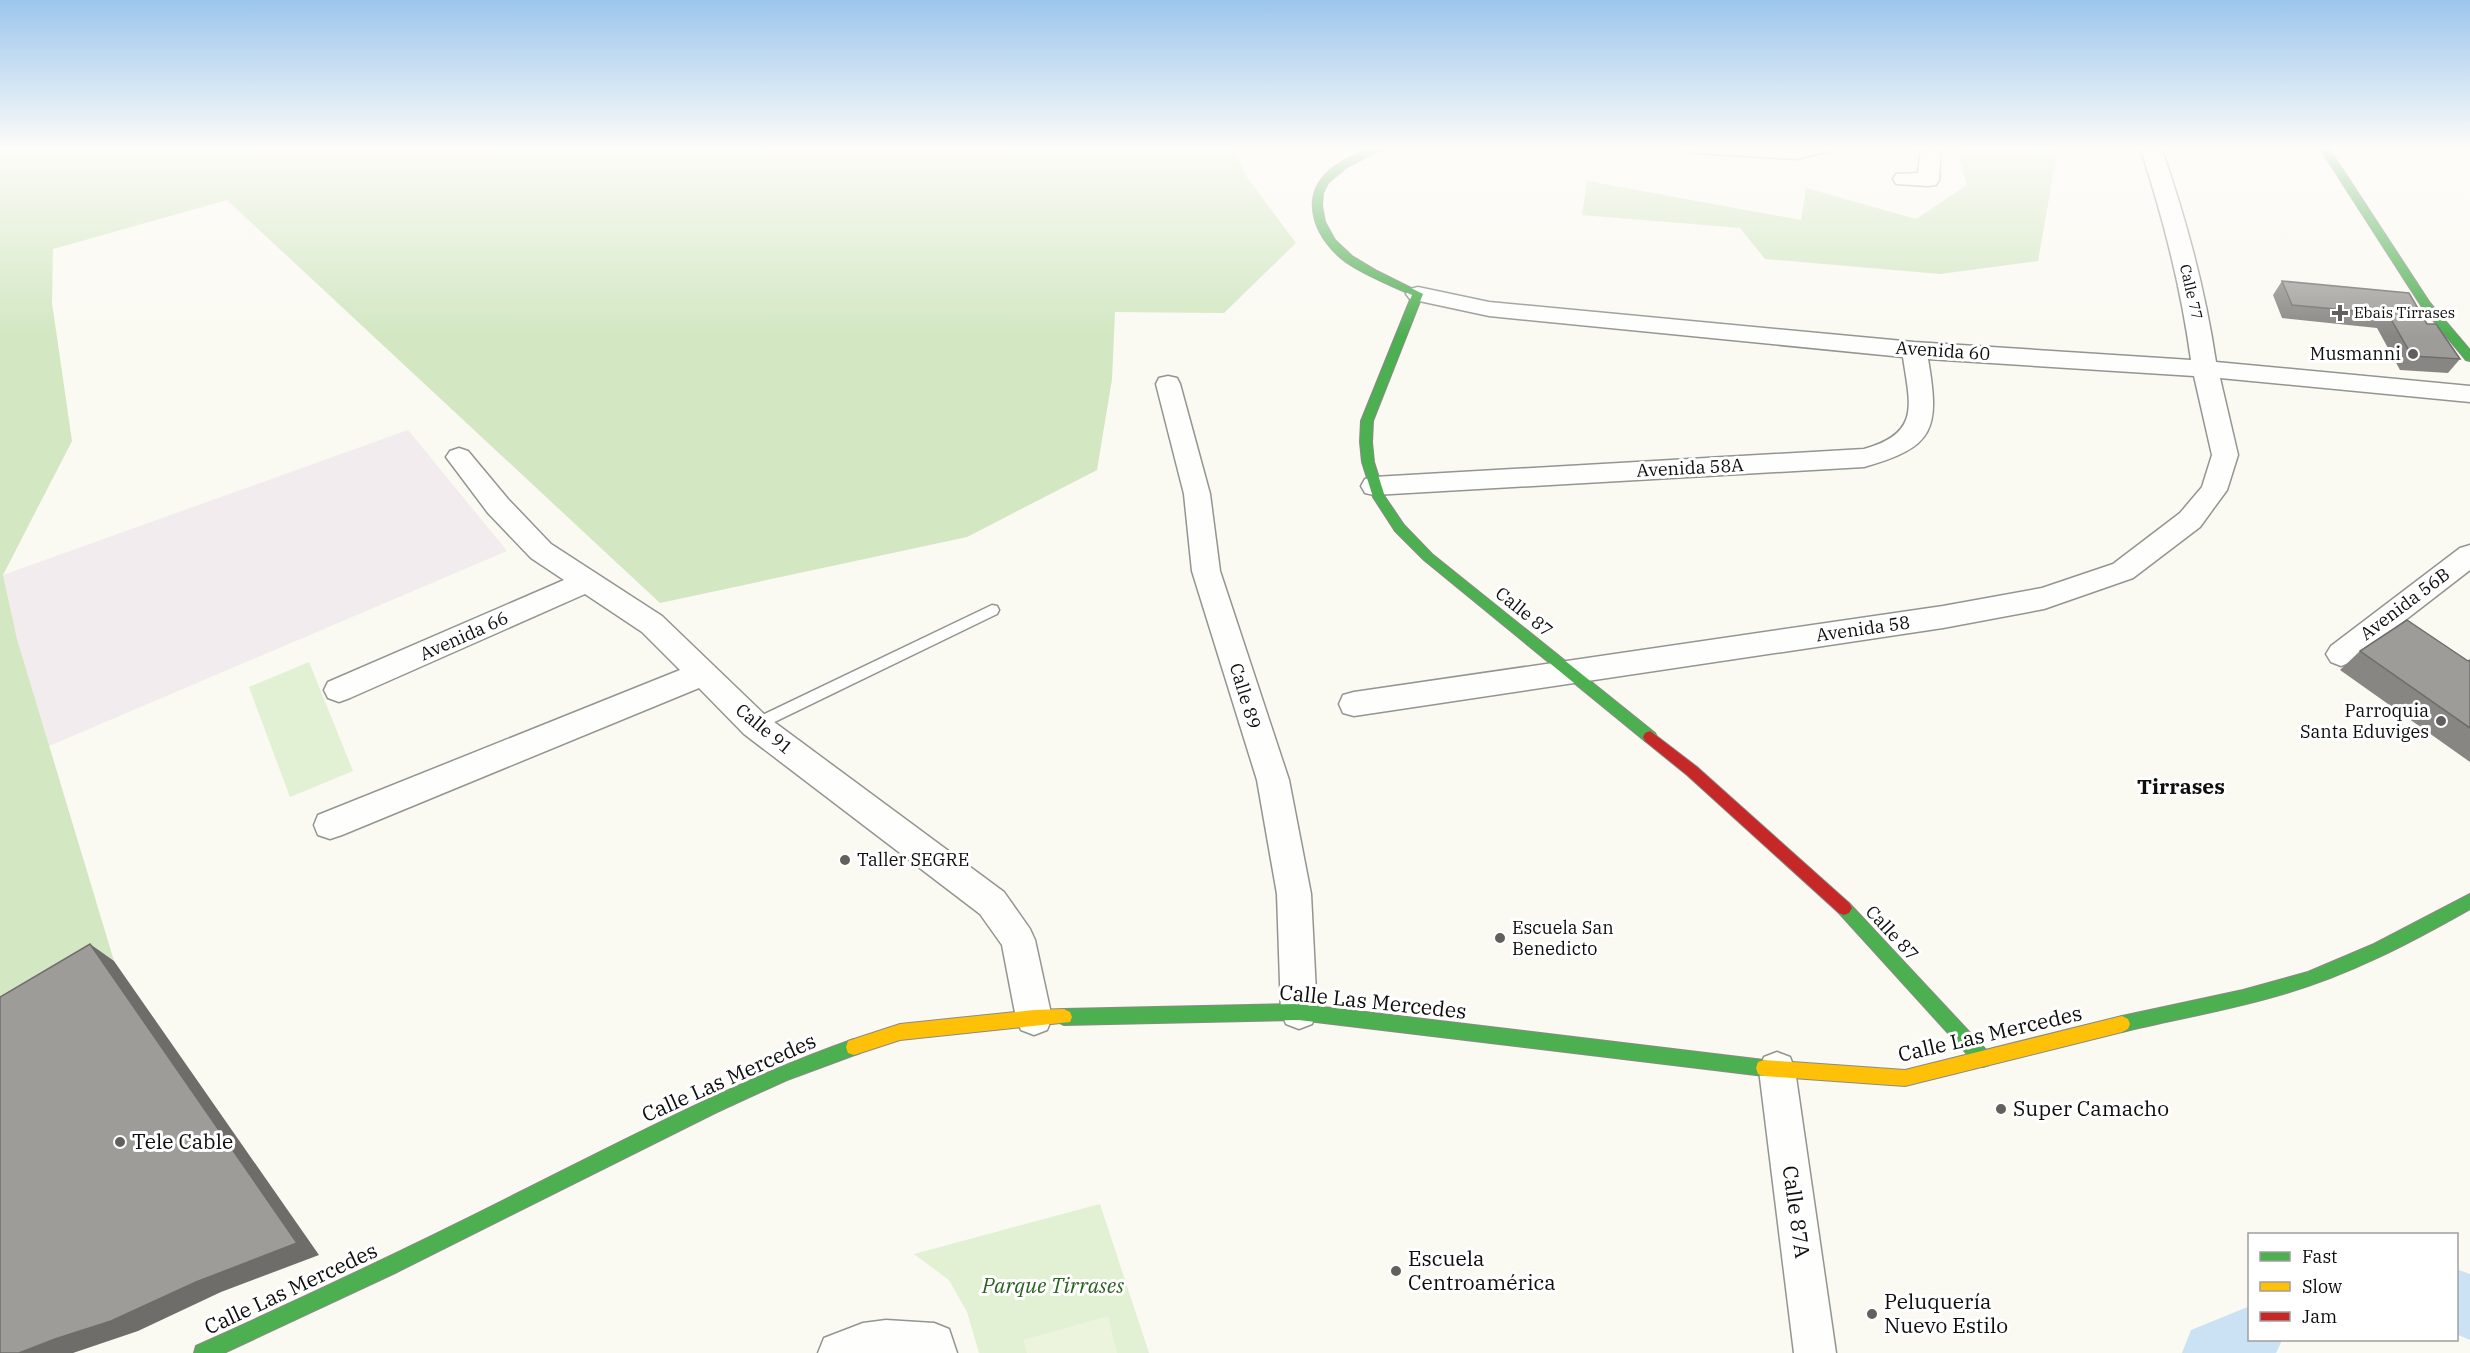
<svg xmlns="http://www.w3.org/2000/svg" width="2470" height="1353" font-family="'IBM Plex Serif',serif">
  <style>
    .industrial { fill: #f2ecef }
    .green { fill: #e2f0d3 }
    .forest { fill: #d2e7c2 }
    .pitch { fill: #ecf4dd }
    .lines { fill: none; stroke-linecap: round; stroke-linejoin: round }
    .river { fill: #cae2f3; fill-rule: evenodd }
    .lane-casing { stroke: #949491; stroke-width: 3 }
    .street-casing { stroke: #949491; stroke-width: 3 }
    .fast-casing { stroke: #8b8a87; stroke-width: 2 }
    .slow-casing { stroke: #8b8a87; stroke-width: 2 }
    .jam-casing { stroke: #8b8a87; stroke-width: 2 }
    .lane { fill: #fefefd; fill-rule: evenodd }
    .street { fill: #fefefd; fill-rule: evenodd }
    .fast { fill: #4caf50; fill-rule: evenodd }
    .slow { fill: #ffc107; fill-rule: evenodd }
    .jam { fill: #c62828; fill-rule: evenodd }
    .wall { fill: #888683 }
    .shaded-wall { fill: #6f6d6a }
    .building { fill: #9e9c98; stroke: #6f6d6a; stroke-width: 1.5 }
    .poi-dot { fill: #61605e; stroke: #fff; stroke-width: 2 }
    .labels { text-anchor: middle; stroke-width: 6; stroke-linejoin: round; paint-order: stroke }
    .far-street-label { font-size: 15px; fill: #0e0e0e; stroke: #fff }
    .far-poi-label { font-size: 15px; fill: #0e0e0e; stroke: #fff; text-anchor: start }
    .street-label { font-size: 18px; fill: #0e0e0e; stroke: #fff }
    .poi-label { font-size: 18px; fill: #0e0e0e; stroke: #fff; text-anchor: end }
    .quarter-label { font-size: 21px; font-weight: bold; fill: #0e0e0e; stroke: #fff }
    .near-street-label { font-size: 21px; fill: #0e0e0e; stroke: #fff }
    .near-poi-label { font-size: 21px; fill: #0e0e0e; stroke: #fff; text-anchor: start }
    .near-park-label { font-size: 21px; font-style: italic; fill: #2a6320; stroke: #fff }
  </style>
  <rect width="100%" height="100%" fill="#faf9f2"/>
  <path class="industrial" d="M 408,430 L 507,551 L 49,746 L 17,639 L 3,575 Z"/>
  <path class="green" d="M 309,662 L 353,771 L 290,797 L 249,687 Z
    M 1100,1204 L 1149,1353 L 979,1353 L 967,1312 L 949,1280 L 914,1254 Z"/>
  <path class="forest" d="M 0,147 L 1233,147 L 1246,176 L 1296,243 L 1224,313 L 1115,312 L 1112,379 L 1097,470 L 967,537 L 660,603 L 227,200 L 53,249 L 52,303 L 72,441 L 3,575 L 17,639 L 114,961 L 0,1033 Z
    M 1956,147 L 2058,147 L 2038,261 L 1940,274 L 1765,259 L 1740,228 L 1582,215 L 1587,181 L 1801,220 L 1806,188 L 1916,219 L 1967,185 Z"/>
  <path class="pitch" d="M 1108,1316 L 1117,1353 L 1027,1353 L 1023,1340 Z"/>
  <g class="lines">
    <path class="river" d="M 2456,1269 L 2470,1274 L 2470,1340 L 2456,1334 Z
      M 2250,1306 L 2250,1340 L 2282,1340 L 2276,1353 L 2182,1353 L 2191,1330 Z"/>
    <defs>
      <path id="lane" d="M 992,605 L 997,606 L 999,610 L 997,614 L 760,729 L 755,731 L 750,729 L 747,725 L 750,721 Z"/>
      <path id="street" d="M 1684,147 L 1832,147 L 1829,151 L 1797,159 L 1694,153 L 1687,151 Z
        M 1921,147 L 1941,147 L 1939,180 L 1936,185 L 1928,186 L 1896,184 L 1893,179 L 1896,174 L 1918,173 Z
        M 2140,147 L 2161,147 C 2186,218 2205,289 2216,362 L 2470,386 L 2470,402 L 2220,378 L 2238,455 L 2227,490 L 2200,527 L 2133,578 L 2044,609 L 1943,628 L 1354,716 L 1343,713 L 1339,704 L 1343,695 L 1354,692 L 1943,606 L 2042,588 L 2113,564 L 2180,513 L 2202,487 L 2212,455 L 2194,376 L 1928,359 C 1940,429 1935,447 1864,467 L 1374,495 L 1365,493 L 1361,486 L 1365,479 L 1374,477 L 1864,449 C 1921,433 1910,405 1903,357 L 1489,316 L 1410,299 L 1406,294 L 1410,289 L 1418,287 L 1489,302 L 1914,342 L 2191,360 C 2181,287 2163,217 2140,147 Z
        M 1168,376 L 1177,378 L 1180,384 L 1210,494 L 1220,571 L 1289,780 L 1311,894 L 1317,1012 L 1312,1024 L 1299,1029 L 1286,1024 L 1281,1012 L 1277,894 L 1257,780 L 1192,571 L 1184,494 L 1156,384 L 1159,378 Z
        M 459,448 L 468,451 L 508,499 L 551,544 L 662,616 L 766,716 L 1004,892 L 1030,929 L 1035,940 L 1052,1018 L 1047,1030 L 1034,1035 L 1021,1030 L 1016,1018 L 1002,945 L 980,914 L 744,734 L 699,688 L 342,835 L 330,839 L 318,835 L 314,825 L 318,815 L 680,670 L 642,632 L 585,594 L 350,698 L 339,702 L 328,698 L 324,690 L 328,682 L 564,580 L 531,558 L 488,513 L 446,457 L 450,451 Z
        M 2470,545 L 2470,570 L 2351,662 L 2341,666 L 2331,662 L 2326,654 L 2331,646 L 2460,548 Z
        M 1777,1052 L 1790,1057 L 1795,1070 L 1836,1353 L 1794,1353 L 1759,1070 L 1764,1057 Z
        M 886,1320 L 934,1323 L 949,1329 L 957,1353 L 818,1353 L 824,1338 L 863,1323 Z"/>
      <path id="fast" d="M 1373,147 L 1386,147 L 1347,167 L 1328,183 L 1323,193 L 1322,206 L 1325,222 L 1335,240 L 1352,256 L 1377,271 L 1423,294 L 1373,421 L 1372,442 L 1374,462 L 1385,497 L 1404,525 L 1432,554 L 1655,733 L 1657,737 L 1655,741 L 1645,741 L 1424,560 L 1395,531 L 1373,497 L 1362,462 L 1360,442 L 1361,421 L 1412,295 C 1390,285 1366,276 1346,262 C 1317,241 1298,200 1328,172 C 1341,160 1358,154 1373,147 Z
        M 2319,147 L 2328,147 L 2430,303 L 2470,350 L 2470,361 L 2466,360 L 2422,307 Z
        M 2470,894 L 2470,909 C 2410,943 2349,975 2283,994 C 2230,1010 2175,1019 2122,1032 L 2116,1029 L 2114,1024 L 2116,1019 L 2122,1016 L 2243,990 L 2308,972 L 2374,944 Z
        M 1844,901 L 1849,903 L 1989,1053 L 1991,1059 L 1989,1065 L 1983,1067 L 1977,1065 L 1839,913 L 1836,908 L 1839,903 Z
        M 1299,1004 L 1764,1060 L 1770,1062 L 1772,1068 L 1770,1074 L 1764,1076 L 1299,1020 L 1064,1025 L 1058,1022 L 1056,1017 L 1058,1012 L 1064,1009 Z
        M 854,1039 L 860,1041 L 862,1047 L 860,1053 L 787,1080 L 717,1112 L 395,1273 L 224,1353 L 194,1353 L 196,1346 C 305,1297 413,1246 520,1192 C 630,1137 738,1080 854,1039 Z"/>
      <path id="slow" d="M 1064,1009 L 1070,1012 L 1072,1017 L 1070,1022 L 900,1040 L 854,1055 L 848,1053 L 846,1047 L 848,1041 L 900,1024 L 1034,1010 Z
        M 2122,1016 L 2128,1019 L 2130,1024 L 2128,1029 L 2122,1032 L 1905,1086 L 1764,1076 L 1758,1074 L 1756,1068 L 1758,1062 L 1764,1060 L 1905,1070 Z"/>
      <path id="jam" d="M 1650,731 L 1697,767 L 1849,903 L 1852,908 L 1849,913 L 1844,915 L 1839,913 L 1687,775 L 1645,741 L 1643,737 L 1645,733 Z"/>
    </defs>
    <use href="#lane" class="lane-casing"/>
    <use href="#street" class="street-casing"/>
    <use href="#fast" class="fast-casing"/>
    <use href="#slow" class="slow-casing"/>
    <use href="#jam" class="jam-casing"/>
    <use href="#lane" class="lane"/>
    <use href="#street" class="street"/>
    <use href="#fast" class="fast"/>
    <use href="#slow" class="slow"/>
    <use href="#jam" class="jam"/>
  </g>
  <path class="wall" d="M 2282,281 L 2427,324 L 2460,359 L 2448,373 L 2400,370 L 2377,328 L 2282,318 L 2273,295 Z
    M 2360,651 L 2468,661 L 2470,660 L 2470,762 L 2340,670 Z"/>
  <path class="shaded-wall" d="M 90,944 L 114,961 L 319,1255 L 221,1292 L 138,1331 L 73,1353 L 19,1353 Z"/>
  <path class="building" d="M 2282,281 L 2409,293 L 2427,324 L 2436,324 L 2460,359 L 2412,356 L 2388,314 L 2292,305 Z
    M 2407,620 L 2468,661 L 2470,660 L 2470,728 L 2360,651 Z
    M 90,944 L 297,1243 L 196,1282 L 111,1321 L 55,1339 L 19,1353 L 0,1353 L 0,997 Z"/>
  <linearGradient id="sky" x2="0" y2="1"><stop stop-color="#9cc6ec"/><stop offset="0.44" stop-color="#fdfcf9"/><stop offset="1" stop-color="#fdfcf9" stop-opacity="0"/></linearGradient>
  <rect width="2470" height="337" fill="url(#sky)"/>
  <g class="poi-dot">
    <path d="M2337 304h6v6h6v6h-6v6h-6v-6h-6v-6h6z"/>
    <circle cx="2413" cy="354" r="6"/>
    <circle cx="2441" cy="721" r="6"/>
    <circle cx="845" cy="860" r="6"/>
    <circle cx="1500" cy="938" r="6"/>
    <circle cx="2001" cy="1109" r="6"/>
    <circle cx="120" cy="1142" r="6"/>
    <circle cx="1396" cy="1271" r="6"/>
    <circle cx="1872" cy="1314" r="6"/>
  </g>
  <g class="labels">
    <g class="far-street-label">
      <text transform="translate(2191 292) rotate(77)" y="5">Calle 77</text>
    </g>
    <g class="far-poi-label">
      <text x="2354" y="318">Ebais Tirrases</text>
    </g>
    <g class="street-label">
      <text transform="translate(1943 351) rotate(4)" y="6">Avenida 60</text>
      <text transform="translate(1690 468) rotate(-3)" y="6">Avenida 58A</text>
      <text transform="translate(2405 604) rotate(-37)" y="6">Avenida 56B</text>
      <text transform="translate(1524 612) rotate(39)" y="6">Calle 87</text>
      <text transform="translate(1863 629) rotate(-8)" y="6">Avenida 58</text>
      <text transform="translate(464 636) rotate(-24)" y="6">Avenida 66</text>
      <text transform="translate(1245 696) rotate(73)" y="6">Calle 89</text>
      <text transform="translate(764 729) rotate(40)" y="6">Calle 91</text>
      <text transform="translate(1892 933) rotate(47)" y="6">Calle 87</text>
    </g>
    <g class="poi-label">
      <text x="2401" y="360">Musmanni</text>
      <text x="2429" y="717">Parroquia<tspan x="2429" dy="21">Santa Eduviges</tspan></text>
      <text x="857" y="866" text-anchor="start">Taller SEGRE</text>
      <text x="1512" y="934" text-anchor="start">Escuela San<tspan x="1512" dy="21">Benedicto</tspan></text>
    </g>
    <g class="quarter-label">
      <text x="2181" y="794">Tirrases</text>
    </g>
    <g class="near-street-label">
      <text transform="translate(1373 1002) rotate(6)" y="7">Calle Las Mercedes</text>
      <text transform="translate(1990 1034) rotate(-13)" y="7">Calle Las Mercedes</text>
      <text transform="translate(729 1078) rotate(-24)" y="7">Calle Las Mercedes</text>
      <text transform="translate(1796 1212) rotate(82)" y="7">Calle 87A</text>
      <text transform="translate(291 1289) rotate(-25)" y="7">Calle Las Mercedes</text>
    </g>
    <g class="near-poi-label">
      <text x="2013" y="1116">Super Camacho</text>
      <text x="132" y="1149">Tele Cable</text>
      <text x="1408" y="1266">Escuela<tspan x="1408" dy="24">Centroamérica</tspan></text>
      <text x="1884" y="1309">Peluquería<tspan x="1884" dy="24">Nuevo Estilo</tspan></text>
    </g>
    <g class="near-park-label">
      <text x="1053" y="1293">Parque Tirrases</text>
    </g>
  </g>
  <rect x="2248" y="1233" width="210" height="108" fill="#ffffff" stroke="#9f9f9f" stroke-width="1.5"/>
  <rect x="2260" y="1252" width="30" height="9" fill="#4caf50" stroke="#9f9f9f" stroke-width="1.5"/>
  <text x="2302" y="1263" font-size="18" fill="#0e0e0e">Fast</text>
  <rect x="2260" y="1282" width="30" height="9" fill="#ffc107" stroke="#9f9f9f" stroke-width="1.5"/>
  <text x="2302" y="1293" font-size="18" fill="#0e0e0e">Slow</text>
  <rect x="2260" y="1312" width="30" height="9" fill="#c62828" stroke="#9f9f9f" stroke-width="1.5"/>
  <text x="2302" y="1323" font-size="18" fill="#0e0e0e">Jam</text>
</svg>
